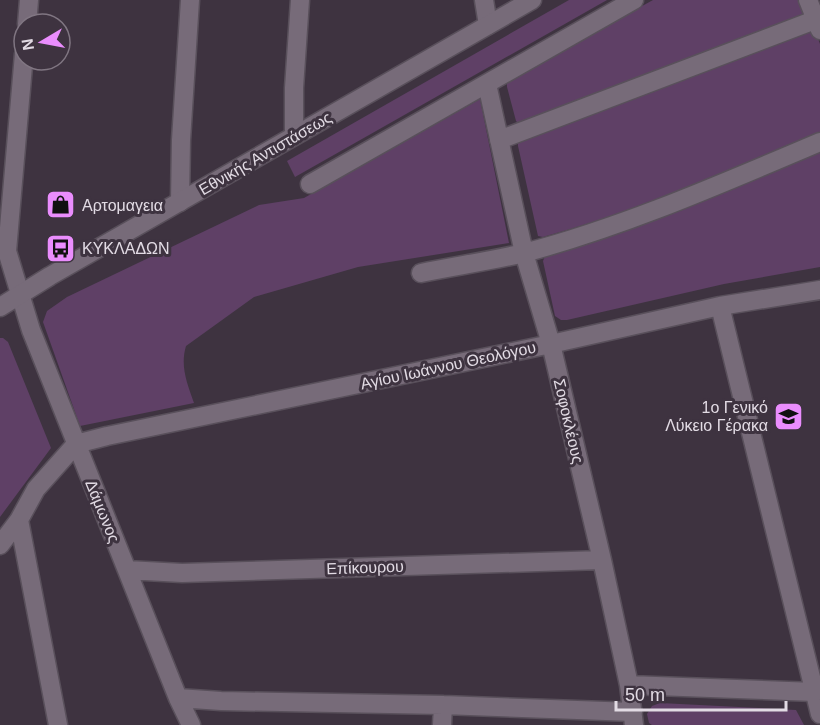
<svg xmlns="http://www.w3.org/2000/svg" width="820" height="725" font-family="Helvetica,sans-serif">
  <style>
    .green { fill: #5f4066 }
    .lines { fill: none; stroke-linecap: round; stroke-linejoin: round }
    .street-casing { stroke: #59505b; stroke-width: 21 }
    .secondary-casing { stroke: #59505b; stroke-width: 21 }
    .street { stroke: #776b79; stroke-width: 18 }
    .secondary { stroke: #776b79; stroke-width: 18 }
    .labels { text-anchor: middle; stroke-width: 6; stroke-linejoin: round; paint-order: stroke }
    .street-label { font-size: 16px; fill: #e2dbe4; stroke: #3e3340 }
    .poi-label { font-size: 16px; fill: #e2dbe4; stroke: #3e3340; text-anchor: start }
  </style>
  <rect width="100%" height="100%" fill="#3e3340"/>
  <path class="green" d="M 569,0 L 607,0 L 295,177 L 287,161 Z
    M 653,0 L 802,0 L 806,15 L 519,124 L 516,121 L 507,87 L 507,81 Z
    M 812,30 L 816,33 L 820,44 L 820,137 C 729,175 638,210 543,237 L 538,236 L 518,146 L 518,142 Z
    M 480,99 L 509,243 L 358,267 L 254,297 L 186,346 C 180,366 187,383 194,403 L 80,426 L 43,322 L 47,311 L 67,297 L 259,205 L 304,198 Z
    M 820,152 L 820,267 L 724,284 L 567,320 L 561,320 L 555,316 L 543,261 L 546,254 Z
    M 0,338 L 3,338 L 8,342 L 51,448 L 0,517 Z
    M 660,703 L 796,710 L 804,725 L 652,725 L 649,723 L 647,714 L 652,706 Z"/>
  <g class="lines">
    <defs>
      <path id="street" d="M 484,0 L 488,25
        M 808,0 L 820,30
        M 27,24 L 29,0
        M 24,54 L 7,251 L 31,330 L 178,698 L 191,725
        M 487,84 L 524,253 L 551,344 L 602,560 L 629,685 L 634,725
        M 294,135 L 294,88 L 300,0
        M 499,140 L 820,18
        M 310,184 L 634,0
        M 180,202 L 181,140 L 190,0
        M 421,273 C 455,266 490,261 524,253 C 626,226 723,183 820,142
        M 720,306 L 820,714
        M 76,444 L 107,436 L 551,344 L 720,306 L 820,290
        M 19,520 L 58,725
        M 0,545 L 19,520 L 36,489 L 76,444
        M 127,570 L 182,573 L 602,560
        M 629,685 L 815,692
        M 178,698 L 221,701 L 443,705 L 633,712
        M 442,725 L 443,705"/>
      <path id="secondary" d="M 0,307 L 50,276 L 532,0"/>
    </defs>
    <use href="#street" class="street-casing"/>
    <use href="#secondary" class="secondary-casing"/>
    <use href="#street" class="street"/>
    <use href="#secondary" class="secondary"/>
  </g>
  <defs>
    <symbol id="shop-square" viewBox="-11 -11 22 22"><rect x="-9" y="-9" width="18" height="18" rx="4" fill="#ea8dfd" stroke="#3e3340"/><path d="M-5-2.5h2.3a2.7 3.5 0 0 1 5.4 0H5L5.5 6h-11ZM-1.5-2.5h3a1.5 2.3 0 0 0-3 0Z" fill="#111"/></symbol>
    <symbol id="bus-square" viewBox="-11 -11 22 22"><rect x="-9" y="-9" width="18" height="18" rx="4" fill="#ea8dfd" stroke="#3e3340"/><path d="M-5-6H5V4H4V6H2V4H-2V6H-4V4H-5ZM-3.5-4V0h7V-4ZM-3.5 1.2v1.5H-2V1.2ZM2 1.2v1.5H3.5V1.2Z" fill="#111"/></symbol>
    <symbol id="school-square" viewBox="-11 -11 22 22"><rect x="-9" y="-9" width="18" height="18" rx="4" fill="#ea8dfd" stroke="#3e3340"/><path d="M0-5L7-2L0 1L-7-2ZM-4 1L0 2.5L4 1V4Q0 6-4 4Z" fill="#111"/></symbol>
  </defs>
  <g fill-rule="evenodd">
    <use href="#shop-square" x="44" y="188" width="33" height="33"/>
    <use href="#bus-square" x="44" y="232" width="33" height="33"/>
    <use href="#school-square" x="772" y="400" width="33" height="33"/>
  </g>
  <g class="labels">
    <g class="street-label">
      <text transform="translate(265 153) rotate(-30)" y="6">Εθνικής Αντιστάσεως</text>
      <text transform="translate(448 365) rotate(-12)" y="6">Αγίου Ιωάννου Θεολόγου</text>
      <text transform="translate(569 421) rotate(77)" y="6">Σοφοκλέους</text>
      <text transform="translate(103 511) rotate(68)" y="6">Δάμωνος</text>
      <text transform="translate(365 567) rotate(-2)" y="6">Επίκουρου</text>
    </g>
    <g class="poi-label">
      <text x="82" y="211">Αρτομαγεια</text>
      <text x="82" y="254">ΚΥΚΛΑΔΩΝ</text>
      <text x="768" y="413" text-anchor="end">1ο Γενικό<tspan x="768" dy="18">Λύκειο Γέρακα</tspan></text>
    </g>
  </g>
  <g transform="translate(42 42) rotate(260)"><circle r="28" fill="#3e3340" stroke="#807682" stroke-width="1.5"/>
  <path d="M0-4.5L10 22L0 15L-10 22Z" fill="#ea8dfd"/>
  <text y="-9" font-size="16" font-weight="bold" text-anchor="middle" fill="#e2dbe4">N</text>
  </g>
  <path d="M616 701v9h170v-9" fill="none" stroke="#e2dbe4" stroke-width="3"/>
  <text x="625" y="701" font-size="18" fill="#e2dbe4" stroke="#3e3340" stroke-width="4.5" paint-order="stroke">50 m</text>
</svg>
